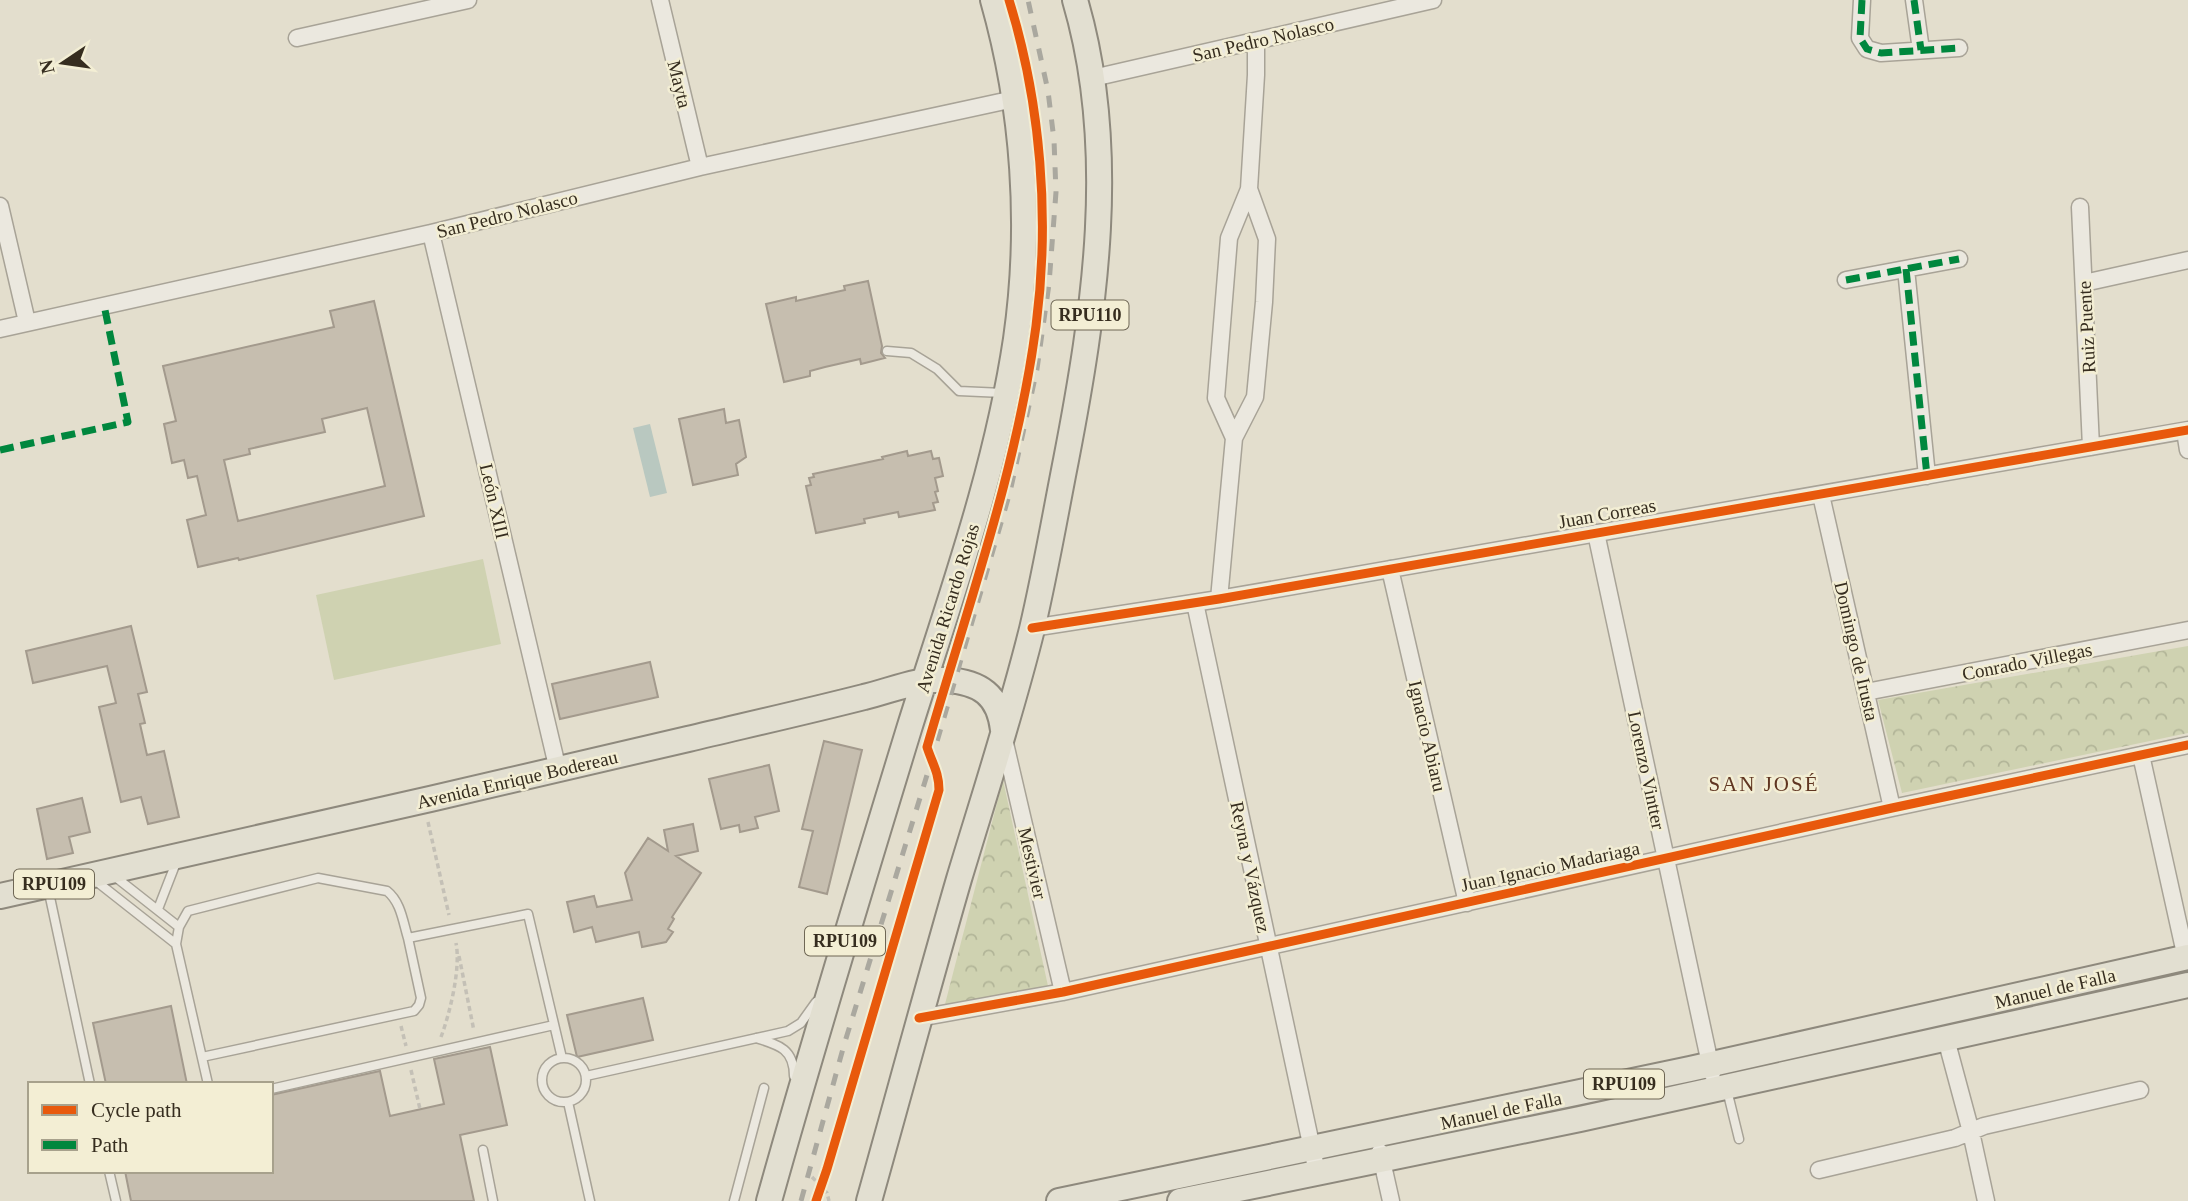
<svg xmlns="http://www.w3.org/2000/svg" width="2188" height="1201" font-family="'Times New Roman',serif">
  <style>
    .green { fill: #cfd2b1 }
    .park { fill: url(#park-crowns) }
    .water { fill: #b9c8c0 }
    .building { fill: #c6beaf; stroke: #a39a8d; stroke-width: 2; fill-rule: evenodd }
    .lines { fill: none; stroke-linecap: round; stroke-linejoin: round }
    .lane-casing { stroke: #a8a397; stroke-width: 11 }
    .street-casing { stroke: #a8a397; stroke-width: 19 }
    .primary-casing { stroke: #8e897d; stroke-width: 28 }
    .path { stroke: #c4c0b6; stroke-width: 3.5; stroke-dasharray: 5 3.5; stroke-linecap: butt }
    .lane { stroke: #ebe8df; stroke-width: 8 }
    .street { stroke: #ebe8df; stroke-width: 16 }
    .primary { stroke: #e2dfd1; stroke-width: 24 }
    .rail { stroke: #aaa89f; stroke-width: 5; stroke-dasharray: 12 12; stroke-linecap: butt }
    .quiet { stroke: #00873e; stroke-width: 7; stroke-dasharray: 14 7; stroke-linecap: butt }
    .cycleway-casing { stroke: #f3eed4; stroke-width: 13 }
    .cycleway { stroke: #e8590c; stroke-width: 9 }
    .labels { text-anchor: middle; stroke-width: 5; stroke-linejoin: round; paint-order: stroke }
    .shield { fill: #f3eed4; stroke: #6f6755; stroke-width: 2 }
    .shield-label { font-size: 18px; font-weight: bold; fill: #362d1f }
    .street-label { font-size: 19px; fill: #362d1f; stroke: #f3eed4 }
    .neighbourhood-label { font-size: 21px; letter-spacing: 2px; fill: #603622; stroke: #f3eed4 }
  </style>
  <defs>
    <pattern id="park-crowns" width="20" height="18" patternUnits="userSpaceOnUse" patternTransform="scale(1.75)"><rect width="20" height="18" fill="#cfd2b1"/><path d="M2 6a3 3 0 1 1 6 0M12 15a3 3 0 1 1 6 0" fill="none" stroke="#b2b598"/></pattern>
  </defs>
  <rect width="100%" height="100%" fill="#e3decd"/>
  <path class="green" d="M 483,559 L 501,644 L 334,680 L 316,595 Z"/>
  <path class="park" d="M 2188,646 L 2188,733 L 1902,793 L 1878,700 Z
    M 1003,780 L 1048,986 L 944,1008 Z"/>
  <path class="water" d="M 650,424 L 667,493 L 650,497 L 633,428 Z"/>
  <path class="building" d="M 868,281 L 882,346 L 881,353 L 885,358 L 861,364 L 860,359 L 825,367 L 810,371 L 810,376 L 784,382 L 766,304 L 796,297 L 796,301 L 845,290 L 844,286 Z
    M 374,301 L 424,516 L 239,560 L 238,558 L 198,567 L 187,520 L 206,515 L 197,476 L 188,478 L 184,460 L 172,463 L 164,424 L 176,421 L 163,366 L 334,327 L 330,311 ZM 367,408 L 385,486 L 238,521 L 224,460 L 250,454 L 249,449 L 325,432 L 322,419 Z
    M 724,409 L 726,423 L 739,420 L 746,457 L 736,464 L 738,475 L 693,485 L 679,419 Z
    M 907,451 L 908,456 L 931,451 L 933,459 L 939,458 L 943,476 L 935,478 L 938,491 L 935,492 L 938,502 L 933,503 L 935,510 L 899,517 L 898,512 L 864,519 L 865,523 L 816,533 L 806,486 L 811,485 L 809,478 L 814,477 L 813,474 L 883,459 L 882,457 Z
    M 131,626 L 147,692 L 138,694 L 145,723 L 140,724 L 147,755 L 164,751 L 179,817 L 148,824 L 141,797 L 121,802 L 99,707 L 116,703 L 107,666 L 33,683 L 26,651 Z
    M 650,662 L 658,697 L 560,719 L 552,684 Z
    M 824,741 L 862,750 L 827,894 L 799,887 L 813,831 L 802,829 Z
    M 769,765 L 779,811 L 755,817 L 758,828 L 740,832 L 739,825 L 721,829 L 709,779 Z
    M 82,798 L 90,832 L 69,837 L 73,853 L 47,859 L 37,809 Z
    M 693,824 L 698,851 L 676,856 L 701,873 L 672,917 L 674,919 L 668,929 L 673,932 L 666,942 L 642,947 L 639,932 L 596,942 L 592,927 L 574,932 L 567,902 L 594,896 L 597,907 L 632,900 L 625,873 L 648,838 L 668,851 L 664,830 Z
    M 643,998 L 653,1040 L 577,1057 L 567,1015 Z
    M 171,1006 L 187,1084 L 106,1084 L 93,1023 Z
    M 490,1047 L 507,1125 L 460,1135 L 474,1201 L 131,1201 L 125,1171 L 271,1171 L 271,1095 L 380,1071 L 390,1116 L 444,1104 L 434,1059 Z"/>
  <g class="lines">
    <defs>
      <path id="lane" d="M 887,351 L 911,353 L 937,369 L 959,391 L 1003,393
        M 113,875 L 179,927
        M 96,881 L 176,944
        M 48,888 L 90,1084
        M 158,909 L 177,860
        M 756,1038 C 779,1045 794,1049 794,1076
        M 202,1057 L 414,1011 L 419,1005 L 421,998 L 408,938
        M542 1080a22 22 0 1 1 44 0a22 22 0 1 1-44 0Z
        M 586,1076 L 788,1031 L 801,1023 L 816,1002
        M 208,1084 L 176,944 L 179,927 L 188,911 L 318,878 L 387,891 C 401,902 403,922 408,938 L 528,914 L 562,1058
        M 271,1089 L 554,1025
        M 1727,1090 L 1739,1139
        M 568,1102 L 590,1201
        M 483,1150 L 493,1201
        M 109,1171 L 116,1201
        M 734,1201 L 764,1088"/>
      <path id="street" d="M 660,0 L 700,167
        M 1862,0 L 1860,38 L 1867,49 L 1881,53 L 1959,48
        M 1914,0 L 1921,50
        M 297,38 L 468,0
        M 1093,78 L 1433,0
        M 0,206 L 27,322
        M 2080,207 L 2091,447
        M 431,233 L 558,770
        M 1906,269 L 1927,476
        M 1846,280 L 1959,259
        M 2084,283 L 2188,260
        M 0,329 L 431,233 L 700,167 L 1014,99
        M 2185,431 L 2188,450
        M 1234,438 L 1216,398 L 1229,238 L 1249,189 L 1256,75 L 1256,41
        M 1821,495 L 1892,808
        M 1596,533 L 1712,1073
        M 1390,569 L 1467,903
        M 1219,599 L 1234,438 L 1255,397 L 1264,302 L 1267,239 L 1249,189
        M 1195,603 L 1317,1172
        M 1032,628 L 1219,599 L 2188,430
        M 1866,692 L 2188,630
        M 1004,739 L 1063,992
        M 2141,755 L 2186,958
        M 919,1018 L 1063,992 L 1892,808 L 2188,745
        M 1946,1039 L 1971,1132 L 1986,1201
        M 1380,1152 L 1391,1201
        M 1819,1170 L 1955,1138 L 1984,1126 L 2140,1090"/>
      <path id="primary" d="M 0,896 C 230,845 459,793 688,739 C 747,725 805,712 864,697 C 890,691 919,678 946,680 C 980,682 999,695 1003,730
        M 769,1201 C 813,1043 861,886 909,729 C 949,601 996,473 1016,339 C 1032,227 1024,109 993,0
        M 869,1201 C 899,1094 928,986 959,879 C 984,796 1011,714 1032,629 C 1045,574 1055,516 1066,460 C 1095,310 1119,149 1075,0
        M 1059,1201 L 1690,1069 L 2188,957
        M 1180,1201 L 1580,1119 L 2188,985"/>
    </defs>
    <use href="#lane" class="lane-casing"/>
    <use href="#street" class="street-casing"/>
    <use href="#primary" class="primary-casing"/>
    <path class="path" d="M 428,822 L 449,915
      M 459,956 L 474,1031
      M 401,1026 L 406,1046
      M 441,1037 C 450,1013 461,968 456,943
      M 411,1070 L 420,1109
      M 812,1177 L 827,1193 L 829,1201"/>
    <use href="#lane" class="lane"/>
    <use href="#street" class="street"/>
    <use href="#primary" class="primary"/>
    <path class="rail" d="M 801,1201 L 844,1045 L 931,762 L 1010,492 L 1037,369 L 1049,284 L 1056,192 L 1054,140 L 1048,91 L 1028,0"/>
    <path class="quiet" d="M 1862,0 L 1860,38 L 1867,49 L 1881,53 L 1959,48
      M 1914,0 L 1921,50
      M 1906,269 L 1927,476
      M 1846,280 L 1959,259
      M 0,450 L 128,422 L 104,305"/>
    <defs>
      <path id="cycleway" d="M 1032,628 L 1219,599 L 2188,430
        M 919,1018 L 1063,992 L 1892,808 L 2188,745
        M 816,1201 L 827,1169 L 939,790 C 939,772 932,763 927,747 C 967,608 1017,470 1036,326 C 1050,219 1041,103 1009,0"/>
    </defs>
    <use href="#cycleway" class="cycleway-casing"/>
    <use href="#cycleway" class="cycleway"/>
  </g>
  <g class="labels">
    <g class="shield">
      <rect x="1051.5" y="300.5" width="77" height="29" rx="5"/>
      <rect x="14" y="869.5" width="80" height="29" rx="5"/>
      <rect x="805" y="926.5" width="80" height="29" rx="5"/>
      <rect x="1584" y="1069.5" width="80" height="29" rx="5"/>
    </g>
    <g class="shield-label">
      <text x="1090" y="321">RPU110</text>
      <text x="54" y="890">RPU109</text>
      <text x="845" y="947">RPU109</text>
      <text x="1624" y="1090">RPU109</text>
    </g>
    <g class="street-label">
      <text transform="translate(1263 39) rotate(-13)" y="7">San Pedro Nolasco</text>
      <text transform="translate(680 84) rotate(76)" y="7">Mayta</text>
      <text transform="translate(507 214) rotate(-14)" y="7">San Pedro Nolasco</text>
      <text transform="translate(2086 327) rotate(-93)" y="7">Ruiz Puente</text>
      <text transform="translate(495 501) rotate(77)" y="7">León XIII</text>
      <text transform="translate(1607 513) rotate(-10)" y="7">Juan Correas</text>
      <text transform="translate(947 608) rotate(-73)" y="7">Avenida Ricardo Rojas</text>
      <text transform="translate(1857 651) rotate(77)" y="7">Domingo de Irusta</text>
      <text transform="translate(2027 661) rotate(-11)" y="7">Conrado Villegas</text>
      <text transform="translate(1428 736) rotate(77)" y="7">Ignacio Abiaru</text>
      <text transform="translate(1647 770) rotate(78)" y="7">Lorenzo Vintter</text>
      <text transform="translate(517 779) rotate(-13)" y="7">Avenida Enrique Bodereau</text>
      <text transform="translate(1033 863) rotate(77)" y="7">Mestivier</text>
      <text transform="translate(1550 866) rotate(-12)" y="7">Juan Ignacio Madariaga</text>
      <text transform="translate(1251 867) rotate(78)" y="7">Reyna y Vázquez</text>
      <text transform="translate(2055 988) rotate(-13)" y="7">Manuel de Falla</text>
      <text transform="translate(1501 1110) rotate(-12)" y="7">Manuel de Falla</text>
    </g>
    <g class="neighbourhood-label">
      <text x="1764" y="791">SAN JOSÉ</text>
    </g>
  </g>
  <rect x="28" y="1082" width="245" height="91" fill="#f3eed4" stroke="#a7a18c" stroke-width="2"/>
  <rect x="42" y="1105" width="35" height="10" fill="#e8590c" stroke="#a7a18c" stroke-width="2"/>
  <text x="91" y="1117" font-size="21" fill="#362d1f">Cycle path</text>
  <rect x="42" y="1140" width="35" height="10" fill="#00873e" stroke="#a7a18c" stroke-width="2"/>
  <text x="91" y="1152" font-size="21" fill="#362d1f">Path</text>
  <g transform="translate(63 63) rotate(257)" stroke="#f3eed4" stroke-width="5" paint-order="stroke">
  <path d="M0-5L12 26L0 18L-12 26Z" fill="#362d1f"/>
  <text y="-10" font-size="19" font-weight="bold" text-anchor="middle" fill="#362d1f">N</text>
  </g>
</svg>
